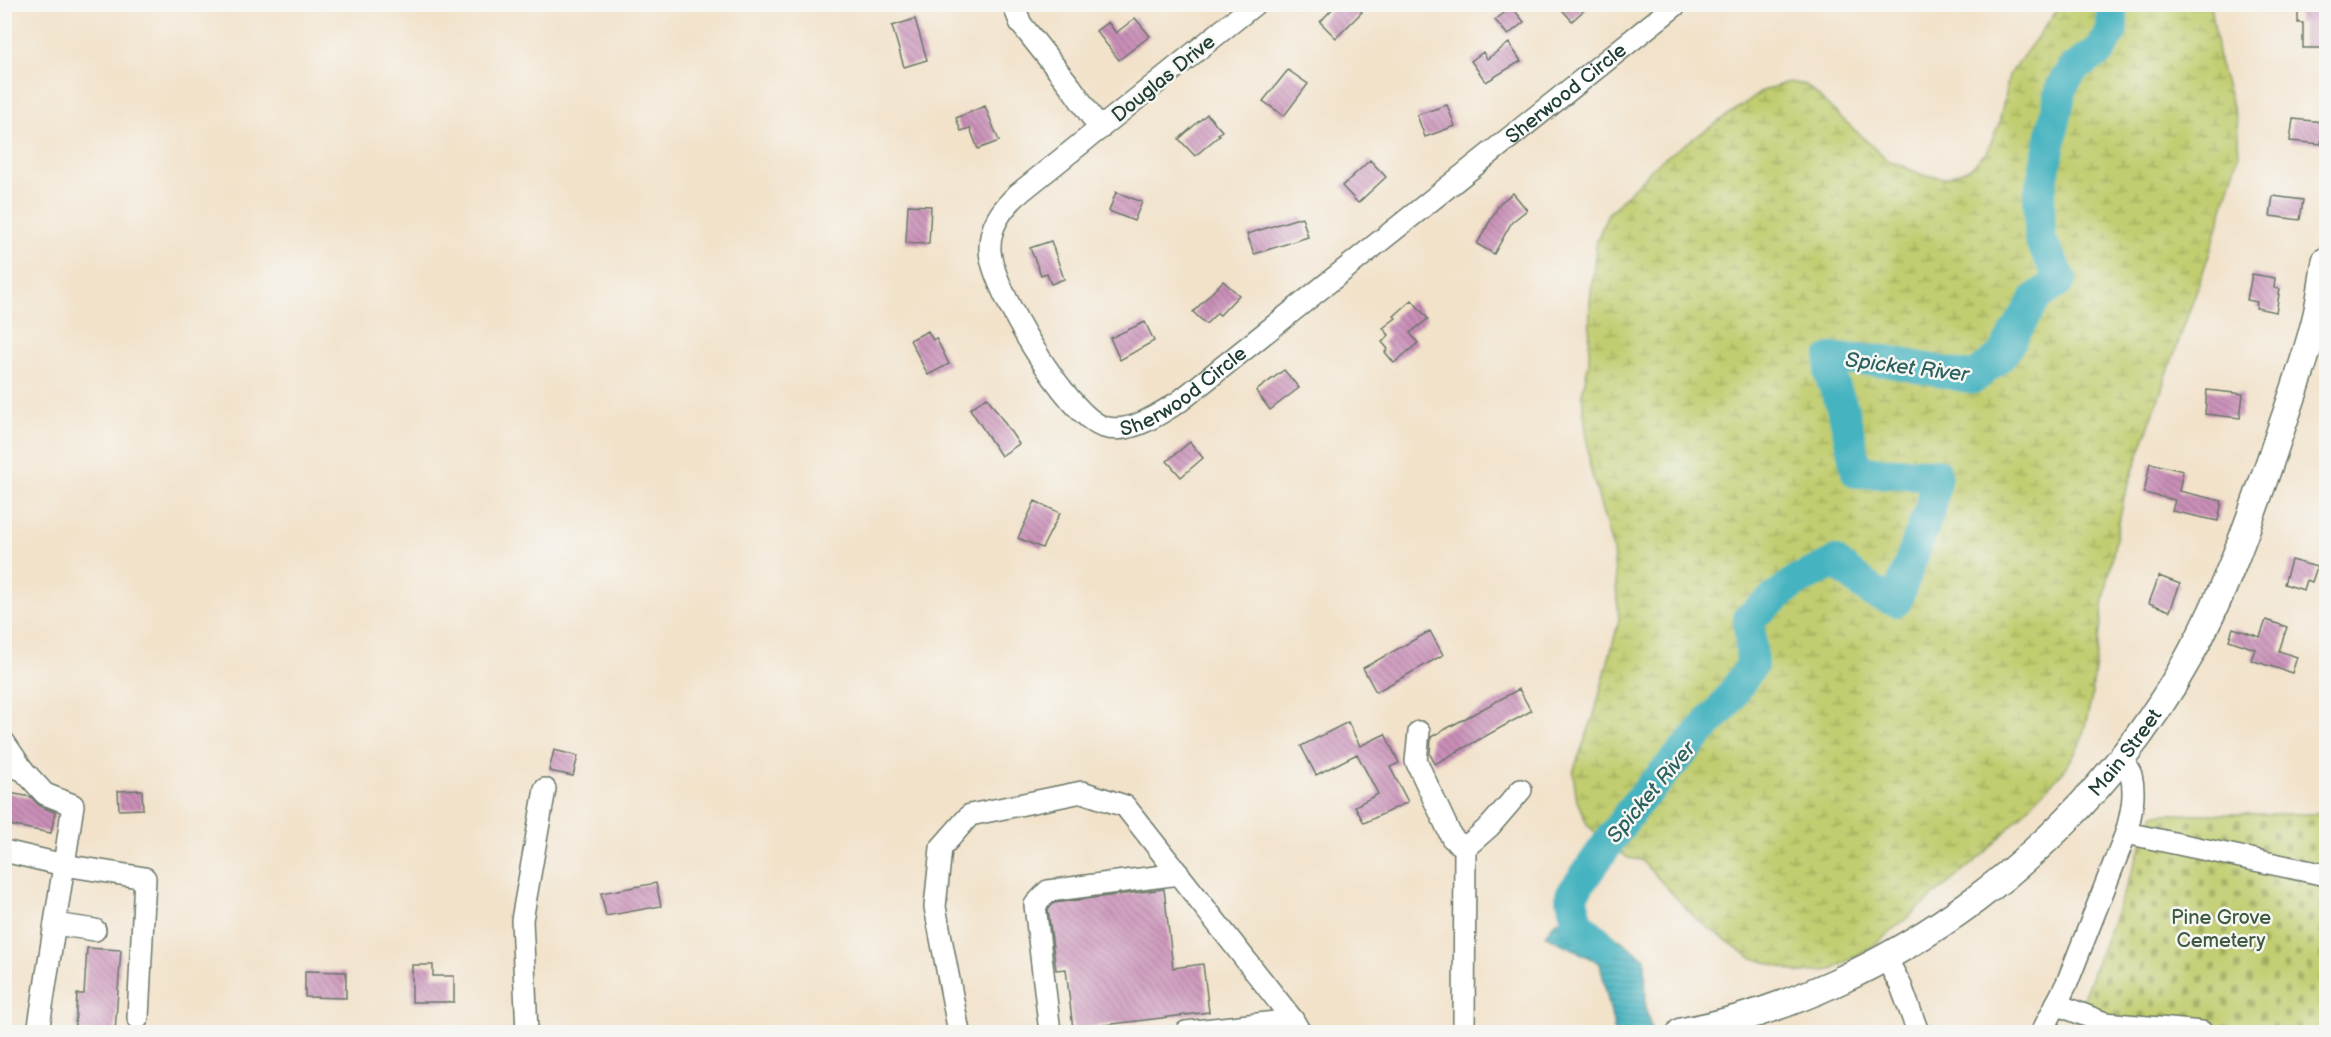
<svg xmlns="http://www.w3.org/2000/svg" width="2331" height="1037" font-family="'Balsamiq Sans',sans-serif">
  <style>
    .wetland { fill: url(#wetland-marsh); stroke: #708552; stroke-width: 1.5 }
    .cemetery { fill: url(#cemetery-stones); stroke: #708552; stroke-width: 1.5 }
    .water { fill: url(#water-rules); stroke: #32787a; stroke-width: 1.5 }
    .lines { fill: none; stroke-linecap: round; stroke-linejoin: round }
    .river { stroke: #45b3c0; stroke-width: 32 }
    .building { fill: url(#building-back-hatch) }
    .minor-casing { stroke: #697768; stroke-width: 24 }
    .major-casing { stroke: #697768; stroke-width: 30 }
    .minor { stroke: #fff; stroke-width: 21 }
    .major { stroke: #fff; stroke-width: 27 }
    .labels { text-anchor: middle; stroke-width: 5; stroke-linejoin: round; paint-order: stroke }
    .street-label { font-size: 20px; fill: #1f3d34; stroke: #f6f6f2 }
    .park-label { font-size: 20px; fill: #3f5a40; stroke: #f6f6f2 }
    .water-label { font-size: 21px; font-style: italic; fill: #2a605e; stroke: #f6f6f2 }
  </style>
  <defs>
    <pattern id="wetland-marsh" width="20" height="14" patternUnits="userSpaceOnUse" patternTransform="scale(1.5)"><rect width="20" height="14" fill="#c1cd6f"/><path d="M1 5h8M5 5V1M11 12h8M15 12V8" fill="none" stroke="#9ca85c"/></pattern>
    <pattern id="cemetery-stones" width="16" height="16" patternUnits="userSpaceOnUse" patternTransform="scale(1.5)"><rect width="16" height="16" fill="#c1cd6f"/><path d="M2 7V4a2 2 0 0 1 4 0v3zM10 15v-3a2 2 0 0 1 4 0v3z" fill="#9ca85c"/></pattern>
    <pattern id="water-rules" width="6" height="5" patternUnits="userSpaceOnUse" patternTransform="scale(1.5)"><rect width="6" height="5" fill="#45b3c0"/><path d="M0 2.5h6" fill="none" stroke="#39939d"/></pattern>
    <pattern id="building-back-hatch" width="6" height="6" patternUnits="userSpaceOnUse" patternTransform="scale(1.5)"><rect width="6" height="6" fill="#ca8fb8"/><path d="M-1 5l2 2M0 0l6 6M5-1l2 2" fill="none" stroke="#a37696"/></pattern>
  </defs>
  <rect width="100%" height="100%" fill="#f6f6f2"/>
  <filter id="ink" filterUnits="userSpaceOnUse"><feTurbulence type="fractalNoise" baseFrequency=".0167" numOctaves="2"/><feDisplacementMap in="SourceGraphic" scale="12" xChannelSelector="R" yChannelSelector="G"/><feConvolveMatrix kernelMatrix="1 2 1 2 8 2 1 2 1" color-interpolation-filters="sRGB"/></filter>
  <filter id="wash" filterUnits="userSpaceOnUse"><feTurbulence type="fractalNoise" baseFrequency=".008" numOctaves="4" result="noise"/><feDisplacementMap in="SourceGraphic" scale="24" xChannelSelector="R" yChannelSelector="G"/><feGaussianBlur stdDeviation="1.35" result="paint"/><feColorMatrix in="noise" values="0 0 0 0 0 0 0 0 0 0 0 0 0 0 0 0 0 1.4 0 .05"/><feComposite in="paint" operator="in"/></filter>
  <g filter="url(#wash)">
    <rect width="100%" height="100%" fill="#f2e2ca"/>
    <path class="wetland" d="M 2057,5 L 2211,5 L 2219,61 L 2237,121 L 2239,154 L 2212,246 L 2124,497 L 2104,600 L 2091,701 L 2081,742 L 2066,768 L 1985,853 L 1873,946 L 1832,970 L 1800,973 L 1750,957 L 1697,920 L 1641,860 L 1628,858 L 1588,826 L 1577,801 L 1573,772 L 1594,715 L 1619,620 L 1613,550 L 1590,467 L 1582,394 L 1589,362 L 1590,301 L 1597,240 L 1608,214 L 1659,162 L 1763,91 L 1788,82 L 1806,85 L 1887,160 L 1923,175 L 1945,178 L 1970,168 L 1987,152 L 1999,124 L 2009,75 L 2055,13 Z"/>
    <path class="cemetery" d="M 2154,814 L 2326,814 L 2326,1032 L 2070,1032 Z"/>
    <path class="water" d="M 1584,912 L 1645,959 L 1646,1009 L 1652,1032 L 1615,1032 L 1600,963 L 1545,935 L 1555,922 Z"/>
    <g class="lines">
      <path class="river" d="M 1603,946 L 1578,924 L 1571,895 L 1635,805 L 1725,705 L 1752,665 L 1749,618 L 1795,582 L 1835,562 L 1874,593 L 1896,601 L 1931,506 L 1936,474 L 1857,472 L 1844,412 L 1830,375 L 1831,359 L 1886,361 L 1974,378 L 2002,355 L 2035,299 L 2061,279 L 2040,240 L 2039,196 L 2062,85 L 2074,68 L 2101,50 L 2112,30 L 2112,4"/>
    </g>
    <g id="blocks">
      <path class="building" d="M 1337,4 L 1355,4 L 1362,12 L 1336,38 L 1320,22 Z
        M 1557,4 L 1591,4 L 1572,21 Z
        M 2298,4 L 2326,4 L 2326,48 L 2303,48 L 2303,23 L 2298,23 Z
        M 1512,7 L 1524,22 L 1508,35 L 1495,20 Z
        M 1135,18 L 1150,36 L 1119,60 L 1096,31 L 1108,22 L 1116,33 Z
        M 915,19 L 927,60 L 904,67 L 892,26 Z
        M 1509,43 L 1521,61 L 1486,82 L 1471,61 L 1483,52 L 1487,59 Z
        M 1288,70 L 1308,84 L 1284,116 L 1263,101 Z
        M 1447,105 L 1455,126 L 1425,137 L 1417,115 Z
        M 985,106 L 999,141 L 978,149 L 970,128 L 961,131 L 956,118 Z
        M 1207,114 L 1222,131 L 1218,134 L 1220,135 L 1195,156 L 1179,139 Z
        M 2293,119 L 2323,122 L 2321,144 L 2290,141 Z
        M 1370,160 L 1386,177 L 1358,203 L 1342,186 Z
        M 1116,192 L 1142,202 L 1134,221 L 1109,211 Z
        M 1513,193 L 1527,210 L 1512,222 L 1494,254 L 1477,244 L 1500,203 Z
        M 2273,196 L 2303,200 L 2300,220 L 2270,216 Z
        M 908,205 L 931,206 L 929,244 L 906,243 Z
        M 1302,217 L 1308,237 L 1254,254 L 1247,234 Z
        M 1051,241 L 1064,279 L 1051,284 L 1047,273 L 1041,275 L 1030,248 Z
        M 2252,274 L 2275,278 L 2274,288 L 2280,289 L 2276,312 L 2256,308 L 2257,302 L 2247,300 Z
        M 1223,281 L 1239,295 L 1220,315 L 1217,313 L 1206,324 L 1193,312 Z
        M 1412,300 L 1428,319 L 1410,333 L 1418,343 L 1394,363 L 1385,352 L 1388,349 L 1382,342 L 1389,335 L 1383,328 L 1396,318 L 1394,316 Z
        M 1145,322 L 1154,341 L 1120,360 L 1110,338 Z
        M 928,331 L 933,340 L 936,338 L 949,364 L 928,375 L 910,340 Z
        M 1284,370 L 1299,388 L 1270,410 L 1256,391 Z
        M 2207,390 L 2243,394 L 2240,418 L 2205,414 Z
        M 987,397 L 1019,444 L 1001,456 L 970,409 Z
        M 1190,442 L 1203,458 L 1181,477 L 1167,461 Z
        M 2150,463 L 2183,471 L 2179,491 L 2222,501 L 2218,521 L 2172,511 L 2175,500 L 2144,493 Z
        M 1035,501 L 1060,513 L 1042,548 L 1018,538 Z
        M 2291,560 L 2317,567 L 2312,582 L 2307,580 L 2304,590 L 2284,584 Z
        M 2159,576 L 2180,584 L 2170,611 L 2149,603 Z
        M 2266,620 L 2287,627 L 2279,651 L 2297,657 L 2292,673 L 2251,660 L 2255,649 L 2229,640 L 2233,628 L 2260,637 Z
        M 1430,631 L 1443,655 L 1376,692 L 1363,668 Z
        M 1519,689 L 1531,711 L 1435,764 L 1430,754 L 1431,737 Z
        M 1348,722 L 1360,746 L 1385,734 L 1399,763 L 1390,767 L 1408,802 L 1364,823 L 1355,806 L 1378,794 L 1357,754 L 1316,775 L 1301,746 Z
        M 554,750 L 578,756 L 573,776 L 549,771 Z
        M 142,790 L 143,809 L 119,810 L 118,791 Z
        M 4,792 L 31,797 L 40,806 L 55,812 L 51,833 L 4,824 Z
        M 656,883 L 661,906 L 606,916 L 601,893 Z
        M 1164,889 L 1173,968 L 1203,964 L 1209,1012 L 1073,1029 L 1066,969 L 1056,970 L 1048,909 L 1054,903 Z
        M 87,948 L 121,950 L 115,1032 L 81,1032 L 81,1028 L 75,1028 L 77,994 L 84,994 Z
        M 412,965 L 433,965 L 433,976 L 454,976 L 454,1002 L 412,1002 Z
        M 305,971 L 346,972 L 346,998 L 305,997 Z"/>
    </g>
  </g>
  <g filter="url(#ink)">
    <use href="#blocks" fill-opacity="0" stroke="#697768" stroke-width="1.5"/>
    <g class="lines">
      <defs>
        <g id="minor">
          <path d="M 1013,4 L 1021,24 L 1071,87 L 1100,129"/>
          <path id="s1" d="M 1255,4 L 1018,194 C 1002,209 989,226 990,250 C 991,287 1068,417 1104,427 C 1130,435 1159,414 1180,401 L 1677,4"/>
          <path d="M 1419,732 L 1416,761 L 1452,838 L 1465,848 L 1464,1032"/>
          <path d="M 4,742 L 23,770"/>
          <path d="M 2120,758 C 2124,763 2129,769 2131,775 C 2136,794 2131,815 2126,833 L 2326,875"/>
          <path d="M 4,764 L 23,770 L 45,794 L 73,805 L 64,865 L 4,851"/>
          <path d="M 1465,848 L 1490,826 L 1521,790"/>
          <path d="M 55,924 L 95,930"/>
          <path d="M 1886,958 L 1901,986 L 1918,1032"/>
          <path d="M 2056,1004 L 2105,1023 L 2105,1032"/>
          <path d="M 2105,1023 L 2202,1032"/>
          <path d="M 38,1032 L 64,865 L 145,878 L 138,1018"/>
          <path d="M 527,1032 L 522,920 L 545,789"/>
          <path d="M 959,1032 L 935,907 L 941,848 L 970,815 L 1082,792 L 1125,806 L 1293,1020 L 1300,1032"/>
          <path d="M 1050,1032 L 1035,905 L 1048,891 L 1179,874"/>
          <path d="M 1186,1032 L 1293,1020"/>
          <path d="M 2042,1032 L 2067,983 L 2126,833"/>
        </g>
        <g id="major">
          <path id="s2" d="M 1681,1032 C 1890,993 2087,843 2189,657 C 2225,593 2249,522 2273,453 C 2288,407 2306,362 2317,314 C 2321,297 2323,279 2326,261"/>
        </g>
      </defs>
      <use href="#minor" class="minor-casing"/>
      <use href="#major" class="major-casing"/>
      <use href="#minor" class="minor"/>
      <use href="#major" class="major"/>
    </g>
  </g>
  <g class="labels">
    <g class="street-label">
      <text transform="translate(1163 78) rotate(-39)" y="7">Douglas Drive</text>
      <text dy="7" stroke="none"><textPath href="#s1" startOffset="1160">Sherwood Circle</textPath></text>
      <text dy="7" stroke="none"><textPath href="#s1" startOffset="674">Sherwood Circle</textPath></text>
      <text dy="7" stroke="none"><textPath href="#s2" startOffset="536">Main Street</textPath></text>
    </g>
    <g class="park-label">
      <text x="2221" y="924">Pine Grove<tspan x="2221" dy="23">Cemetery</tspan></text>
    </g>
    <g class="water-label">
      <text transform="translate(1907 367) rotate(7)" y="7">Spicket River</text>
      <text transform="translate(1651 792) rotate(-50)" y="7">Spicket River</text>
    </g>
  </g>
  <rect width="2331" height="1037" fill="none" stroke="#f6f6f2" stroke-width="24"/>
</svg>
